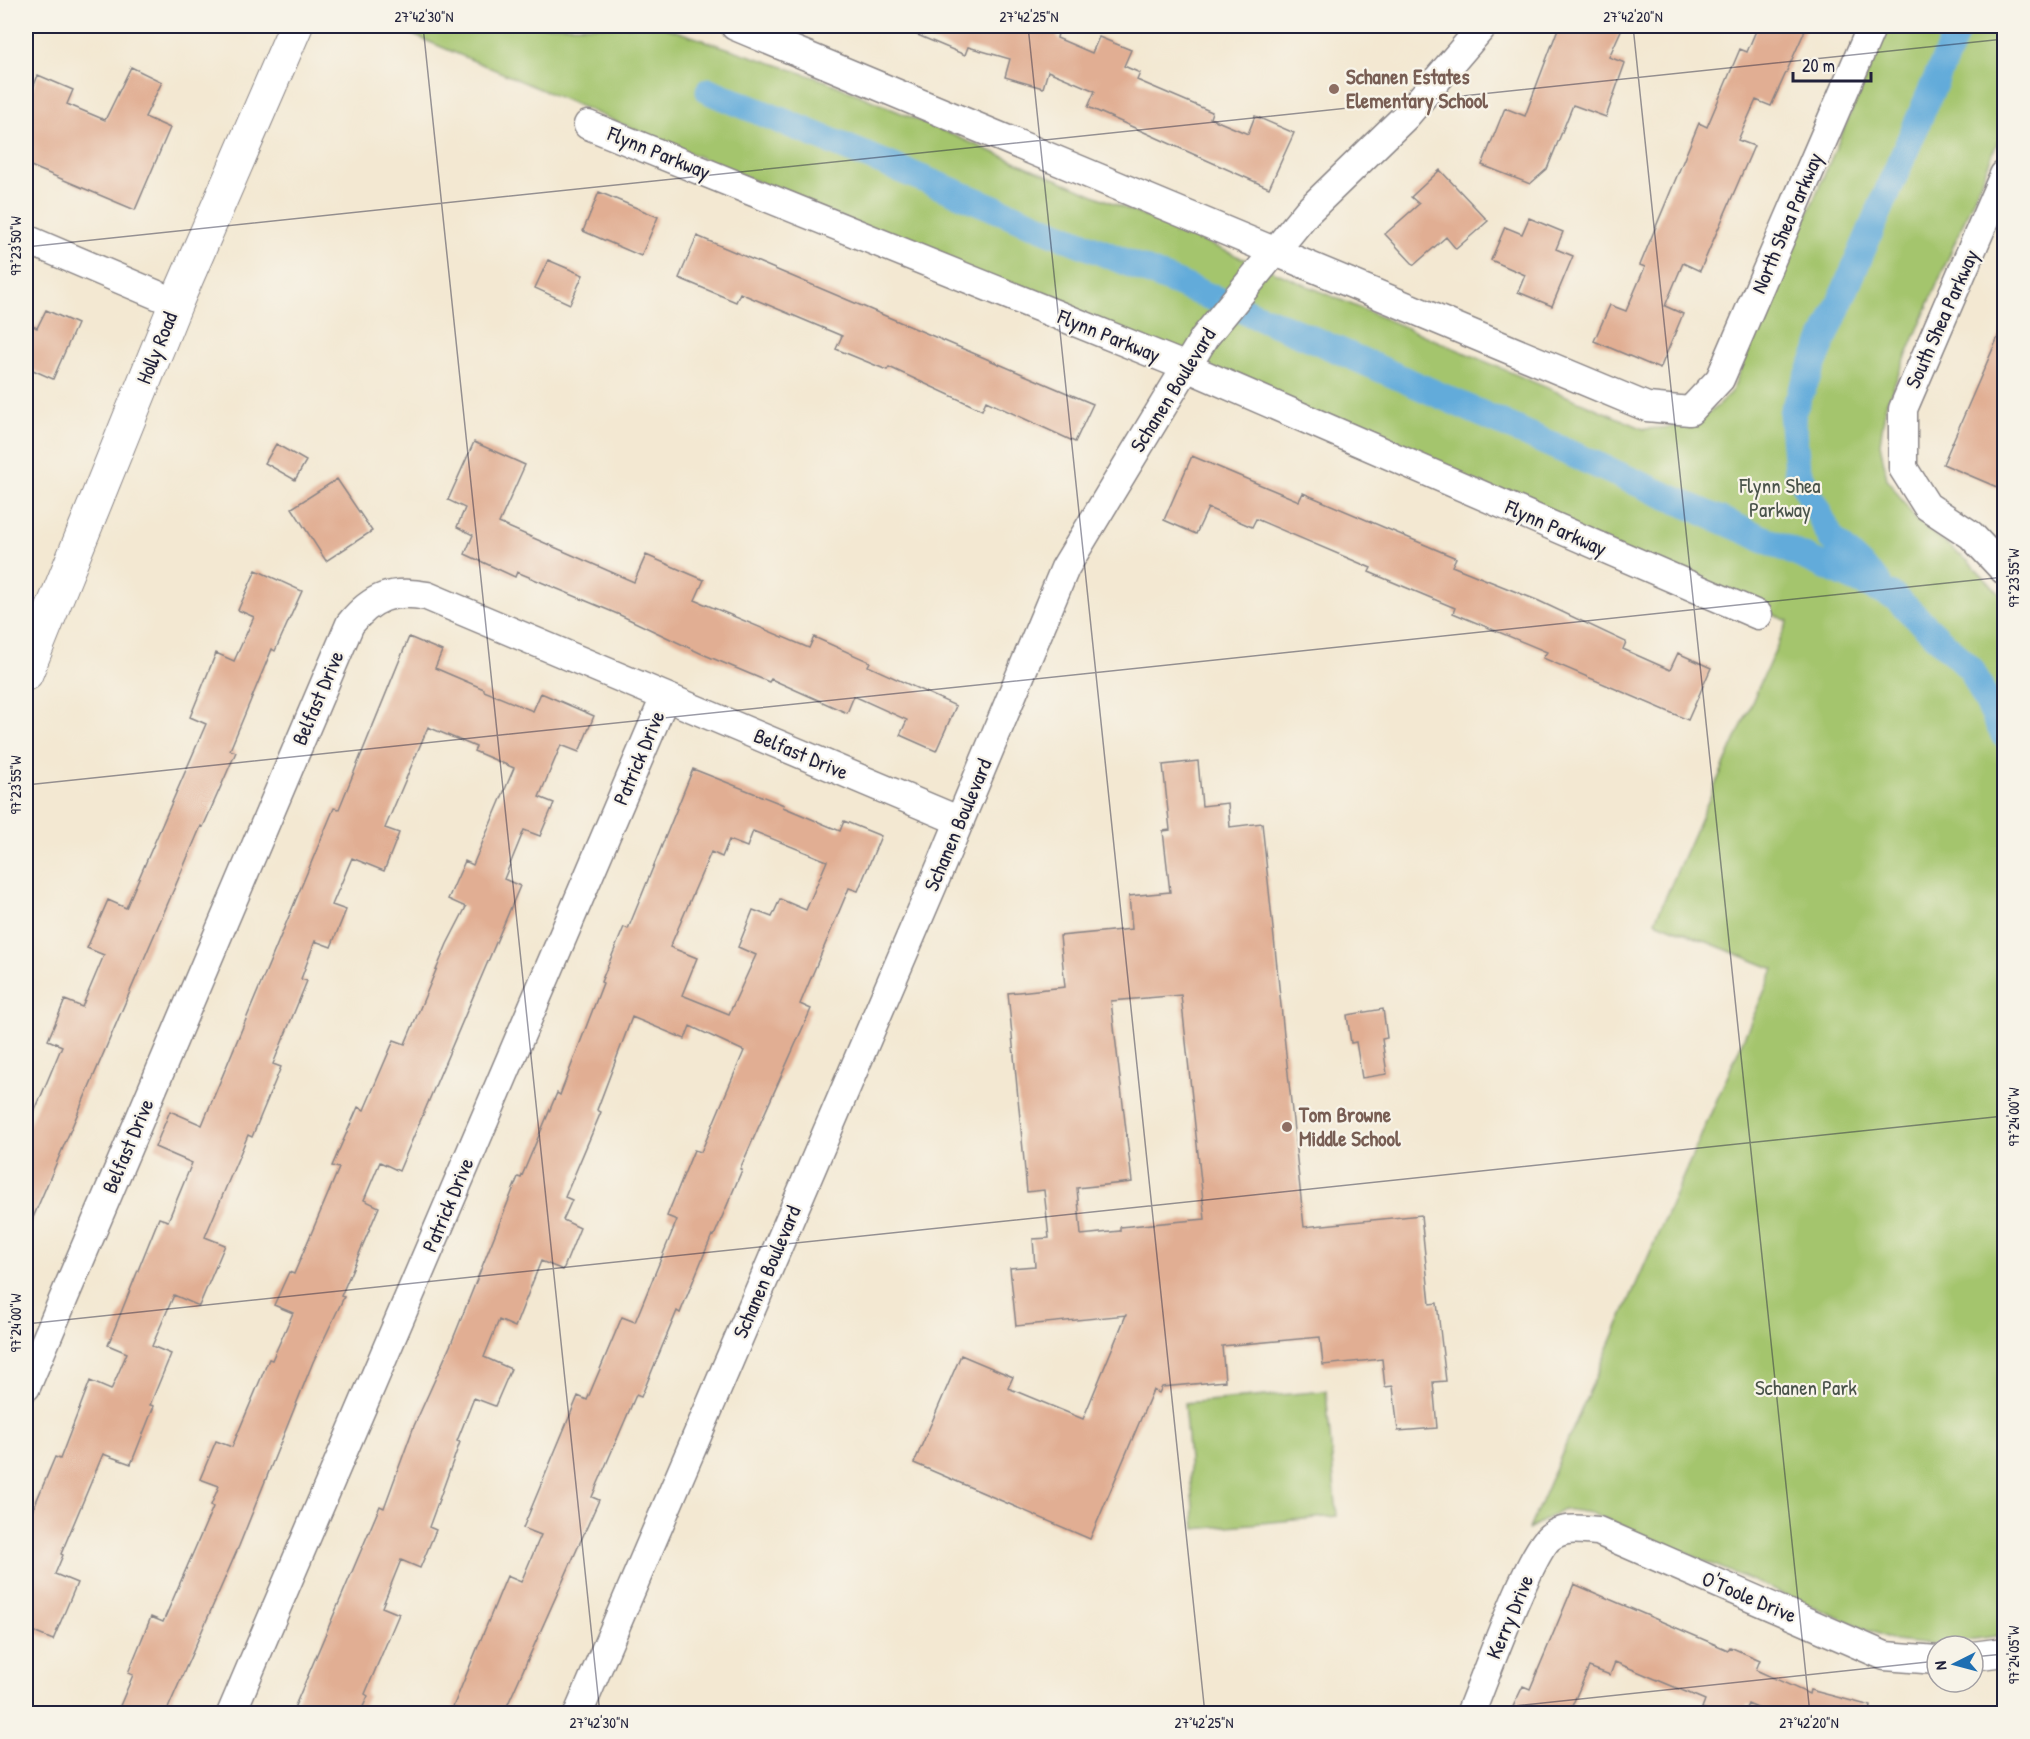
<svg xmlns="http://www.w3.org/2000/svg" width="2030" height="1739" font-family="'Patrick Hand',sans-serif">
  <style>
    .green { fill: #a4c56d; stroke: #637454; stroke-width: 1.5 }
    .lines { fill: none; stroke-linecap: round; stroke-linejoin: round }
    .canal { stroke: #62abda; stroke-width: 27 }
    .building { fill: #e1ae93; fill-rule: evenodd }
    .minor-casing { stroke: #8a8586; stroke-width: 31 }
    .major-casing { stroke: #8a8586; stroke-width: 35 }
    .minor { stroke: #fff; stroke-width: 28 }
    .major { stroke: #fff; stroke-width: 33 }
    .ticks { fill: none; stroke: #22223b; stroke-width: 1.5; stroke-opacity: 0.45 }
    .education-dot { fill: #8d6e63; stroke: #f7f3e8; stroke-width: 2 }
    .labels { text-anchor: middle; stroke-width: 4.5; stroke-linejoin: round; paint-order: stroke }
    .education-label { font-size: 21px; font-weight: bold; fill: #785e54; stroke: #f7f3e8; text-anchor: start }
    .street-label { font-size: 21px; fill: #22223b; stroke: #f7f3e8 }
    .park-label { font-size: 21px; fill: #49534a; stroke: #f7f3e8 }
    .neatline { fill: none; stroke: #22223b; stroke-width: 2 }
    .ticks-label { font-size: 15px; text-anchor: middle; fill: #22223b }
  </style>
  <rect width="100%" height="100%" fill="#f7f3e8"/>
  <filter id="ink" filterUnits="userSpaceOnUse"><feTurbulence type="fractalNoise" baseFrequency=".0167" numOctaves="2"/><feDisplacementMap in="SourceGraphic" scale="12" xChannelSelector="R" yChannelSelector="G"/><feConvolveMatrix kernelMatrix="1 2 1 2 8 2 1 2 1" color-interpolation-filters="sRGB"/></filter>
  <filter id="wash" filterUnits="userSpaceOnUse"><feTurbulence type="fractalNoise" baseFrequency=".008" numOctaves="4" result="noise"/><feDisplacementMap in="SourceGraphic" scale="24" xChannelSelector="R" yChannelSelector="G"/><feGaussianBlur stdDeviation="1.35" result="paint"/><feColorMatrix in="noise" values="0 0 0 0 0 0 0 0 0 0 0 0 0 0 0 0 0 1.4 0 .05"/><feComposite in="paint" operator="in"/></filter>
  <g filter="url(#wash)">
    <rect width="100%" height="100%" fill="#f3e8d2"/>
    <path class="green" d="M 392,26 L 661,26 L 826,81 L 1644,429 C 1688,427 1700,425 1731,393 L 1888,26 L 2004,26 L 2004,127 L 1886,404 L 1880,443 L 1887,479 L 1917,521 L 1968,561 L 2004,598 L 2004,1635 L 1932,1645 L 1895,1641 L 1591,1513 L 1563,1509 L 1529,1529 L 1774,969 L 1655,921 L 1788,621 Z
      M 1326,1391 L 1337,1516 L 1195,1529 L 1184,1403 Z"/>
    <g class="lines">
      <path class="canal" d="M 709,91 L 1308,337 L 1895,597 L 1971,669 L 2004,735
        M 1878,582 L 1831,538 L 1797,469 L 1792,413 L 1959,26"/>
    </g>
    <g id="blocks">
      <path class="building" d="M 896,26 L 1030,26 L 1058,33 L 1057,38 L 1092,53 L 1099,37 L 1131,50 L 1124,66 L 1140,73 L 1137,80 L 1212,112 L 1210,118 L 1248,134 L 1255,116 L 1294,133 L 1269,188 L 1088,107 L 1095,91 L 1048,71 L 1043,88 L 1005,77 L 1010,59 L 968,47 L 965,55 Z
        M 1559,26 L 1623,26 L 1609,57 L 1625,63 L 1606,117 L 1573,105 L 1547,169 L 1530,184 L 1482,165 L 1505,108 L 1525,116 Z
        M 1758,26 L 1807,26 L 1771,106 L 1756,100 L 1738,140 L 1754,146 L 1700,271 L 1683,263 L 1665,306 L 1683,314 L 1660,369 L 1594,341 L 1610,305 L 1626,311 L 1645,267 L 1640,265 L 1699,123 L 1707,127 L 1740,49 L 1747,52 Z
        M 131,67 L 162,82 L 145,117 L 170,128 L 135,210 L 26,164 L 26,106 L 38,75 L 73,90 L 67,104 L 105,120 Z
        M 1440,170 L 1488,221 L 1456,249 L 1446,237 L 1414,265 L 1385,234 L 1419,204 L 1411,197 Z
        M 599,192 L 658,217 L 641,256 L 583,231 Z
        M 1529,218 L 1563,232 L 1556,249 L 1573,256 L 1552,306 L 1518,292 L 1525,275 L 1491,260 L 1505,227 L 1522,234 Z
        M 697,236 L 1093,404 L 1075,442 L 986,401 L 982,410 L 889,367 L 887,370 L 836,349 L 842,336 L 740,293 L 736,302 L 679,278 Z
        M 548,260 L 583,275 L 570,304 L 535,288 Z
        M 46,310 L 77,324 L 53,379 L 26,367 L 26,323 L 37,328 Z
        M 2004,323 L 2004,490 L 1943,464 Z
        M 474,442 L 525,465 L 499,523 L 634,582 L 646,555 L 704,580 L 695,600 L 809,648 L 814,637 L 870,662 L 868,666 L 956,706 L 936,751 L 900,735 L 907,720 L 854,696 L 847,713 L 771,679 L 769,682 L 700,653 L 620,615 L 517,572 L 515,577 L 465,554 L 473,535 L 457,527 L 465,508 L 448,500 Z
        M 276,444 L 306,461 L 295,480 L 265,463 Z
        M 1192,456 L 1299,501 L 1303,493 L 1456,558 L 1452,566 L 1539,601 L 1626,642 L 1623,649 L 1670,670 L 1678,653 L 1711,668 L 1688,720 L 1543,658 L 1547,652 L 1453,613 L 1455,608 L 1369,572 L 1371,568 L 1256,519 L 1252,527 L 1208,508 L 1196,534 L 1164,520 Z
        M 337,479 L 372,531 L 326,561 L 292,508 Z
        M 256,570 L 302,591 L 275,651 L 272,649 L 230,750 L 236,752 L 203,827 L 201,826 L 26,1234 L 26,1132 L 62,1046 L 48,1040 L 65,1000 L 82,1007 L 104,955 L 87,948 L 108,900 L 126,908 L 206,724 L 190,717 L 216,653 L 234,661 L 254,617 L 238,610 Z
        M 409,637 L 442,651 L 435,668 L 484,689 L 484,691 L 533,711 L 541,693 L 594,716 L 579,752 L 561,745 L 539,797 L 554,803 L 540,836 L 524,830 L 504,879 L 520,886 L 399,1171 L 380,1162 L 364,1200 L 379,1207 L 341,1296 L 344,1297 L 313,1362 L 239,1546 L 166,1713 L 117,1713 L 133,1675 L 128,1673 L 151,1617 L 163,1622 L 213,1507 L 211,1505 L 219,1486 L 200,1479 L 216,1441 L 232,1447 L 269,1359 L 272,1360 L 293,1313 L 274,1305 L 289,1272 L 294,1274 L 339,1168 L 332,1166 L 358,1107 L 364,1110 L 394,1040 L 405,1044 L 447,944 L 466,907 L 448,899 L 465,861 L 473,865 L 514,768 L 474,751 L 476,747 L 428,727 L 385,828 L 399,833 L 384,871 L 352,858 L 332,905 L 346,910 L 331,947 L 315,941 L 301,979 L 307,981 L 273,1064 L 281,1067 L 252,1137 L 248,1135 L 205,1237 L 225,1245 L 199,1306 L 174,1295 L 152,1346 L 171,1354 L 150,1405 L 154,1406 L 131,1464 L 103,1454 L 61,1554 L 63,1555 L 55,1574 L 77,1583 L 53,1640 L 26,1629 L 26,1526 L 55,1457 L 60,1459 L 90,1381 L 111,1390 L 127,1353 L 108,1345 L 159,1218 L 168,1221 L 192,1163 L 155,1147 L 170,1111 L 202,1125 L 334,808 L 339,809 Z
        M 1198,761 L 1202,806 L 1228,803 L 1230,827 L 1262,823 L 1304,1227 L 1421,1215 L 1430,1304 L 1437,1303 L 1446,1381 L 1433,1382 L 1437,1428 L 1398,1431 L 1393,1386 L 1385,1387 L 1382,1359 L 1323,1365 L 1320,1337 L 1222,1346 L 1225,1381 L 1162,1387 L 1159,1393 L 1153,1390 L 1090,1539 L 914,1463 L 961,1355 L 1013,1377 L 1008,1388 L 1083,1419 L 1126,1315 L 1016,1326 L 1010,1268 L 1035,1266 L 1033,1239 L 1049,1238 L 1044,1190 L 1027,1192 L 1008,993 L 1065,987 L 1060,936 L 1132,929 L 1129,896 L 1170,892 L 1163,831 L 1170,830 L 1163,765 ZM 1181,995 L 1205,1219 L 1120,1227 L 1120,1231 L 1081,1235 L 1077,1188 L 1132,1182 L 1111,1001 Z
        M 693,769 L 784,805 L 783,807 L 840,831 L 844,821 L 881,836 L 858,891 L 849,888 L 800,1004 L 811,1009 L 740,1169 L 742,1170 L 714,1236 L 712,1235 L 680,1313 L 677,1311 L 641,1397 L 636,1395 L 592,1497 L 599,1500 L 504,1713 L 469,1713 L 453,1707 L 507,1576 L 521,1582 L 541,1535 L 523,1528 L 578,1396 L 587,1400 L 622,1317 L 635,1322 L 677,1220 L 667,1216 L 694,1150 L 701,1152 L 744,1051 L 690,1026 L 685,1039 L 632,1017 L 597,1110 L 601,1112 L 565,1197 L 572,1200 L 563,1220 L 580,1228 L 563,1270 L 541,1261 L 515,1327 L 499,1320 L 484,1357 L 511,1369 L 495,1406 L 474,1398 L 457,1441 L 460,1442 L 429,1527 L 436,1530 L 420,1568 L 401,1560 L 382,1607 L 399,1614 L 365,1694 L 368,1696 L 360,1713 L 292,1713 L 380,1506 L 384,1508 L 414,1426 L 451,1344 L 518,1177 L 521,1178 L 557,1093 L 560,1095 L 603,983 L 601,982 L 624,927 L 628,929 ZM 753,831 L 827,861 L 806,910 L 780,899 L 772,917 L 753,910 L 738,947 L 756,955 L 729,1014 L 682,995 L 697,958 L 670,947 L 711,852 L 722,857 L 729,840 L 747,847 Z
        M 1383,1009 L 1387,1038 L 1382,1039 L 1387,1074 L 1362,1078 L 1356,1042 L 1351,1043 L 1347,1015 Z
        M 1574,1584 L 1728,1650 L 1730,1647 L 1760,1660 L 1756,1670 L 1809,1694 L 1810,1690 L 1871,1706 L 1870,1713 L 1769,1713 L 1748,1704 L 1744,1713 L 1714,1713 L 1702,1708 L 1705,1700 L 1615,1662 L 1610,1675 L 1589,1667 L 1569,1713 L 1510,1713 L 1523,1686 L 1530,1689 Z"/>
    </g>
  </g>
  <g filter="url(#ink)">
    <use href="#blocks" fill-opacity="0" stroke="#8a8586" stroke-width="1.5"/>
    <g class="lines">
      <defs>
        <path id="minor" d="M 735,26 L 1647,407 L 1690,411 L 1720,379 L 1872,26
          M 588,125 L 1184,366 L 1758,615
          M 2004,175 L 1903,409 L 1903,468 L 1927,506 L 1971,535 L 2004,570
          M 26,239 L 176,303
          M 26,1387 L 350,624 C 372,597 392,589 427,596 L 960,821
          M 1973,1656 L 2004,1652
          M 231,1714 L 665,697
          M 578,1714 L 940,868 L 1065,568 L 1204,338 L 1307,212 L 1406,116 L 1483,26
          M 1470,1714 C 1484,1681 1528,1555 1550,1537 C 1565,1526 1581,1530 1598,1531 L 1885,1656 L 1937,1660"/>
        <path id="major" d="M 26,674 L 176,303 L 296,26"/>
      </defs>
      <use href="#minor" class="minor-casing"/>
      <use href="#major" class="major-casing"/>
      <use href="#minor" class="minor"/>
      <use href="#major" class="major"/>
    </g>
  </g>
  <path class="ticks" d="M 423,26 L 600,1714M 1028,26 L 1205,1714M 1633,26 L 1810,1714M 26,247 L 2004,39M 26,785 L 2004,577M 26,1324 L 2004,1116M 1973,1657 L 2004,1654M 1439,1714 L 1937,1661"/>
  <g class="education-dot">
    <circle cx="1334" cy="89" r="6"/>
    <circle cx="1287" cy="1127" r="6"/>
  </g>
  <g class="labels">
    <g class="education-label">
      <text x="1346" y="84">Schanen Estates<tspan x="1346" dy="24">Elementary School</tspan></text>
      <text x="1299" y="1122">Tom Browne<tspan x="1299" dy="24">Middle School</tspan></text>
    </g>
    <g class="street-label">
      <text transform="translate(659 153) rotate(22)" y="7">Flynn Parkway</text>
      <text transform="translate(1787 223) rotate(-67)" y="7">North Shea Parkway</text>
      <text transform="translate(1942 319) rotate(-66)" y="7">South Shea Parkway</text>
      <text transform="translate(1109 336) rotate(22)" y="7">Flynn Parkway</text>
      <text transform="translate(157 348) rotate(-68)" y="7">Holly Road</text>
      <text transform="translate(1173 390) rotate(-58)" y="7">Schanen Boulevard</text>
      <text transform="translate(1556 528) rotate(24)" y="7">Flynn Parkway</text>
      <text transform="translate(318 698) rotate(-67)" y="7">Belfast Drive</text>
      <text transform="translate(801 754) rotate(23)" y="7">Belfast Drive</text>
      <text transform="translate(639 758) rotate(-67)" y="7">Patrick Drive</text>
      <text transform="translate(958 825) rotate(-67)" y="7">Schanen Boulevard</text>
      <text transform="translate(128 1146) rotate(-67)" y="7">Belfast Drive</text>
      <text transform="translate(448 1205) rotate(-67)" y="7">Patrick Drive</text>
      <text transform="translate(767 1272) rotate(-67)" y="7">Schanen Boulevard</text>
      <text transform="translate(1749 1597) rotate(23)" y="7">O'Toole Drive</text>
      <text transform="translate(1510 1617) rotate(-67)" y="7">Kerry Drive</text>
    </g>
    <g class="park-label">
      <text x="1780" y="493">Flynn Shea<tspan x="1780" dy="24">Parkway</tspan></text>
      <text x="1806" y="1395">Schanen Park</text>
    </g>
  </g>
  <rect width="2030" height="1739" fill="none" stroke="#f7f3e8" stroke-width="66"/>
  <g transform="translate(1955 1664) rotate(264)"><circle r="28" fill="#f7f3e8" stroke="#a29fa3" stroke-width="1.5"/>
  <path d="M0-4.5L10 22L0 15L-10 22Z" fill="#1f6fb2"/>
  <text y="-9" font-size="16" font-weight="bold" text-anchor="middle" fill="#22223b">N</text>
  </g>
  <path d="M1793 72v9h78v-9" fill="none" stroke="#22223b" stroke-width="3"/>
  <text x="1802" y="72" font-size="18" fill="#22223b" stroke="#f7f3e8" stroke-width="4.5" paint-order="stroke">20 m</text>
  <rect x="33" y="33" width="1964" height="1673" class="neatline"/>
  <g class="ticks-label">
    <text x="424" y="22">27°42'30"N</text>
    <text x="1029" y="22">27°42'25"N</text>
    <text x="1633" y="22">27°42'20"N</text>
    <text transform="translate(16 246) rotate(-90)" y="5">97°23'50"W</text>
    <text transform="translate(2014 578) rotate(-90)" y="5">97°23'55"W</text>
    <text transform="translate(16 785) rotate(-90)" y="5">97°23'55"W</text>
    <text transform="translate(2014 1117) rotate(-90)" y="5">97°24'00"W</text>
    <text transform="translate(16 1323) rotate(-90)" y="5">97°24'00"W</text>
    <text transform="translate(2014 1655) rotate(-90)" y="5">97°24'05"W</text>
    <text x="599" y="1728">27°42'30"N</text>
    <text x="1204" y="1728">27°42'25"N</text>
    <text x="1809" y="1728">27°42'20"N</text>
  </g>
</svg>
